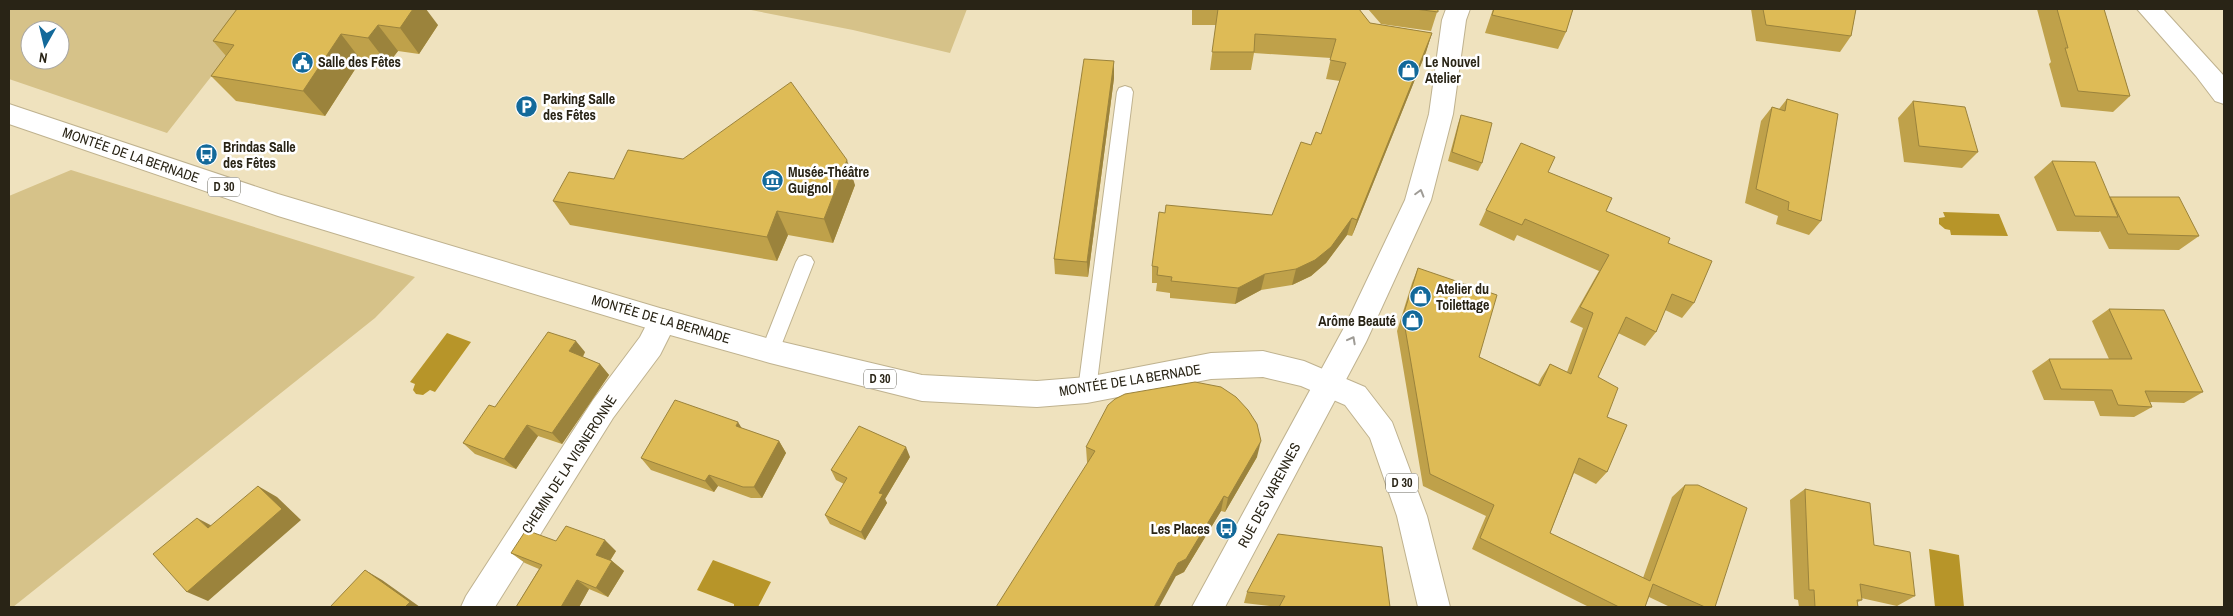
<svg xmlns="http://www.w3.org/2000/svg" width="2233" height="616" font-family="'Archivo Narrow',sans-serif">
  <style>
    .green { fill: #d6c289; fill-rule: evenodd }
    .water { fill: #b79529 }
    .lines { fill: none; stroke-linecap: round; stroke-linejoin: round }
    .service-casing { stroke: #bfb28f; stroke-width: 2 }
    .minor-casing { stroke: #bfb28f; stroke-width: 2 }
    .primary-casing { stroke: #bfb28f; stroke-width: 2 }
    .service { fill: #fff; fill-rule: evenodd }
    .minor { fill: #fff; fill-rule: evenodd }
    .primary { fill: #fff; fill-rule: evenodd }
    .wall { fill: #bfa14a }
    .shaded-wall { fill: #9b833c }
    .building { fill: #debb56; stroke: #9b833c }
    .oneway { stroke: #9f9c96 }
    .labels { text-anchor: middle; stroke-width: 5; stroke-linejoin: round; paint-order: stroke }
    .shield { fill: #fff; stroke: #69665c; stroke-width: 1 }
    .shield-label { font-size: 12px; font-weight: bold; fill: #292416 }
    .poi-label { font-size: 14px; font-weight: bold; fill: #292416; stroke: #fff; text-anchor: start }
    .street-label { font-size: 14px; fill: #292416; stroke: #fff }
  </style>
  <rect width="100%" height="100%" fill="#efe2be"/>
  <path class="green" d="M 9,9 L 264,9 L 167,133 L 9,79 ZM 30,30 L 60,30 L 60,60 L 30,60 Z
    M 746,9 L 967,9 L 950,53 L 853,30 Z
    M 71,170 L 415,277 L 375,318 L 13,607 L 9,607 L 9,196 Z"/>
  <path class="water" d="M 1943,212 L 1999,214 L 2008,236 L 1951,235 L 1950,230 L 1945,229 L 1939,224 L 1939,218 L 1945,217 Z
    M 447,333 L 471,342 L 435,392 L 430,390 L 423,395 L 416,394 L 413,390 L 415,384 L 410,382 Z
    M 1929,549 L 1959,555 L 1964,607 L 1935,607 Z
    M 713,560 L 771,582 L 758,607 L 734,607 L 734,604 L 697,590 Z"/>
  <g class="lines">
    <defs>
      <path id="service" d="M 1125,86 L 1131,88 L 1133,92 L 1096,390 L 1093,396 L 1087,398 L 1081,396 L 1078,390 L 1117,92 L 1119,88 Z
        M 805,255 L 811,257 L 814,262 L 779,351 L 776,357 L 770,359 L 764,357 L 761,351 L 796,262 L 799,257 Z"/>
      <path id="minor" d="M 1446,9 L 1470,9 L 1466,20 L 1453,114 L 1431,200 L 1366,342 L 1225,607 L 1192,607 L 1346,324 L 1405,200 L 1429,114 L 1442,20 Z
        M 2137,9 L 2163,9 L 2224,76 L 2224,104 L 2215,101 L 2196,76 Z
        M 663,309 L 673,312 L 677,321 L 660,355 L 613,418 L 495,607 L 461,607 L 466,596 L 593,400 L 640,337 L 653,312 Z"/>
      <path id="primary" d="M 9,104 L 278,194 L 663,309 L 770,339 L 922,375 L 1037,381 L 1087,377 L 1211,353 L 1263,351 L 1304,361 L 1365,387 L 1392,422 L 1427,516 L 1450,607 L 1418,607 L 1397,516 L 1370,438 L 1345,405 L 1301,386 L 1263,377 L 1211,379 L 1087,403 L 1037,407 L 922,401 L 770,363 L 663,333 L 278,216 L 9,124 Z"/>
    </defs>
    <use href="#service" class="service-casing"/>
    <use href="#minor" class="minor-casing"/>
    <use href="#primary" class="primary-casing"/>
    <use href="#service" class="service"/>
    <use href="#minor" class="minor"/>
    <use href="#primary" class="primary"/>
  </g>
  <path class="wall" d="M 237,9 L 438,25 L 419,54 L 398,51 L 388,64 L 361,60 L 325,116 L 236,101 L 211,76 L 226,56 L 213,41 Z
    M 1192,9 L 1359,9 L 1370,23 L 1432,33 L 1426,52 L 1352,236 L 1347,235 L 1326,263 L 1311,276 L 1292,285 L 1261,290 L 1235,304 L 1170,298 L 1170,293 L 1156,291 L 1157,283 L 1152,283 L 1152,266 L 1272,215 L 1311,145 L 1321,134 L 1340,81 L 1326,79 L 1331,58 L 1254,53 L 1251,70 L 1210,70 L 1216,25 L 1192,25 Z
    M 1368,9 L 1438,9 L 1431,31 L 1381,24 Z
    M 1493,9 L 1573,9 L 1566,32 L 1558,49 L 1485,33 Z
    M 1751,9 L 1856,9 L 1851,36 L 1840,52 L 1756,41 Z
    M 2037,9 L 2104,9 L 2130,96 L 2113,112 L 2061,107 L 2049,64 L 2051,62 Z
    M 1114,61 L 1114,78 L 1088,277 L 1055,274 L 1054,259 Z
    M 1787,99 L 1821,221 L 1809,235 L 1776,224 L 1778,216 L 1745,203 L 1761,121 L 1772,107 L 1779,109 Z
    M 1913,101 L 1978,152 L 1962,168 L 1904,162 L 1898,118 Z
    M 1461,115 L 1482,163 L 1478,171 L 1448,161 L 1458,124 Z
    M 683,159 L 855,185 L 833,243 L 788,235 L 777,261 L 570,225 L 553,201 L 614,179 Z
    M 2052,161 L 2110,197 L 2199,236 L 2179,250 L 2109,249 L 2100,231 L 2099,232 L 2057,231 L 2034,177 Z
    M 1548,172 L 1606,211 L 1668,243 L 1694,303 L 1682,318 L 1665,310 L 1656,332 L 1645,346 L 1618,333 L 1598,377 L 1607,417 L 1607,472 L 1596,484 L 1574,473 L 1550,533 L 1643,578 L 1672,497 L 1685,485 L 1715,607 L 1670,607 L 1649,597 L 1645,607 L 1589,607 L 1472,549 L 1486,516 L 1423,486 L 1397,331 L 1412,283 L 1418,268 L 1479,357 L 1538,384 L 1541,378 L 1550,364 L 1567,372 L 1583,328 L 1570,322 L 1599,271 L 1517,235 L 1514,241 L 1479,225 L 1486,210 Z
    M 2109,309 L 2203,392 L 2184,403 L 2150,402 L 2152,407 L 2134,417 L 2100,416 L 2094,401 L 2044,400 L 2032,371 L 2049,359 L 2109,359 L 2092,321 Z
    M 585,352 L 583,357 L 600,364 L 609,375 L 562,444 L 538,436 L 516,469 L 475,454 L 463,443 L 495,407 Z
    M 742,429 L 779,441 L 786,453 L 762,498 L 751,498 L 718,486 L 714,492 L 651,470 L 641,458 Z
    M 1086,447 L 1257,457 L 1225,512 L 1221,511 L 1184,572 L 1176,576 L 1087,462 Z
    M 910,457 L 885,499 L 887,503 L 865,540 L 830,524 L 825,515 L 844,484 L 836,480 L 831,470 Z
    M 1805,489 L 1874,545 L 1915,596 L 1897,606 L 1861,598 L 1862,600 L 1858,602 L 1858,607 L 1799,607 L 1798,600 L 1794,599 L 1790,500 Z
    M 556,541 L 616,551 L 610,561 L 612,561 L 624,571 L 608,597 L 589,589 L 579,607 L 516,607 L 539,569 L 525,563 L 511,553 Z
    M 1247,592 L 1390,607 L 1279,607 L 1244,603 Z"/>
  <path class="shaded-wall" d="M 406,9 L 426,9 L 438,25 L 419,54 L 400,28 Z
    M 378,25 L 398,51 L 388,64 L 368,38 Z
    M 1432,33 L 1426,52 L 1352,236 L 1357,220 Z
    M 341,34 L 361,60 L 325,116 L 303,91 Z
    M 1114,61 L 1114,78 L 1088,277 L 1087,262 Z
    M 847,160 L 855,185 L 833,243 L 824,219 Z
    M 777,211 L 788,235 L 777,261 L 767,237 Z
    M 1352,218 L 1347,235 L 1326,263 L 1311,276 L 1292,285 L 1296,269 Z
    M 1265,274 L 1261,290 L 1235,304 L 1238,288 Z
    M 576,341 L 585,352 L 579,363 L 569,351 Z
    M 600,364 L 609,375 L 562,444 L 552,433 Z
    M 738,422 L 746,435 L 736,426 Z
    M 527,425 L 538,436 L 516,469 L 504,459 Z
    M 779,441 L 786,453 L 762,498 L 754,487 Z
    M 1261,441 L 1257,457 L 1225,512 L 1228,498 Z
    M 906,447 L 910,457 L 885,499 L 887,503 L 865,540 L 861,532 L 879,493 Z
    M 709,475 L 718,486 L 714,492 L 705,481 Z
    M 258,486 L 277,497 L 301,520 L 208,601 L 187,592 Z
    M 1224,496 L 1221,511 L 1184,572 L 1176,576 L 1159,607 L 1154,607 L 1178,563 Z
    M 197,518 L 218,529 L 208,528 Z
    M 605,540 L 616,551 L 607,565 L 596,555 Z
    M 612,561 L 624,571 L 608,597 L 596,588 Z
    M 365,570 L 382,580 L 420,607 L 405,607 Z
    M 577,580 L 589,589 L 579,607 L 561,607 Z"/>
  <path class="building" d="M 237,9 L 413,9 L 400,28 L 378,25 L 368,38 L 341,34 L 303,91 L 211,76 L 234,45 L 213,41 Z
    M 1218,9 L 1359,9 L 1370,23 L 1432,33 L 1357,220 L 1352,218 L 1331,247 L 1315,260 L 1296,269 L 1265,274 L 1238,288 L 1171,281 L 1172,277 L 1157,275 L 1158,267 L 1152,266 L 1159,212 L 1165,213 L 1166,205 L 1272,215 L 1301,142 L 1311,145 L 1316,132 L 1321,134 L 1346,63 L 1330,60 L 1336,39 L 1255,34 L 1254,52 L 1212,52 Z
    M 1415,9 L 1438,9 L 1438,12 Z
    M 1494,9 L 1573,9 L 1566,32 L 1492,15 Z
    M 1763,9 L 1856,9 L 1851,36 L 1766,25 Z
    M 2057,9 L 2104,9 L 2130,96 L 2078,91 L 2065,48 L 2068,48 Z
    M 1084,59 L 1114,61 L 1087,262 L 1054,259 Z
    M 791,82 L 847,160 L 824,219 L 777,211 L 767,237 L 553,201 L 569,172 L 614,179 L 628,150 L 683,159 Z
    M 1787,99 L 1838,114 L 1821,221 L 1788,210 L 1789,202 L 1756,189 L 1772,107 L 1785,111 Z
    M 1913,101 L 1965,107 L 1978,152 L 1919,146 Z
    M 1461,115 L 1492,123 L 1482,163 L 1452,152 Z
    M 1521,143 L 1555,157 L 1548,172 L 1612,198 L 1606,211 L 1670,238 L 1668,243 L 1712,261 L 1694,303 L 1672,294 L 1656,332 L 1626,317 L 1598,377 L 1618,388 L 1607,417 L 1627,425 L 1607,472 L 1579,458 L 1550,533 L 1650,581 L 1685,485 L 1698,485 L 1747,508 L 1715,607 L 1705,607 L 1653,584 L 1645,607 L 1619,607 L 1480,538 L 1494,505 L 1430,474 L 1403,316 L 1418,268 L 1497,295 L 1479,357 L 1540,386 L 1550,364 L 1571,374 L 1593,313 L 1580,307 L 1609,255 L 1525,219 L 1522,225 L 1486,210 Z
    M 2052,161 L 2095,162 L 2118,217 L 2075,216 Z
    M 2110,197 L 2179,197 L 2199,236 L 2128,234 Z
    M 2109,309 L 2164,310 L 2203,392 L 2145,391 L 2152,407 L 2118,405 L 2112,390 L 2061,389 L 2049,359 L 2132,359 Z
    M 548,332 L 576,341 L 569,351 L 600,364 L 552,433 L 527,425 L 504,459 L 463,443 L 489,405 L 495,407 Z
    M 1195,382 L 1221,387 L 1236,397 L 1248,410 L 1257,424 L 1261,441 L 1228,498 L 1224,496 L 1186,559 L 1178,563 L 1154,607 L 996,607 L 1095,451 L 1086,447 L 1108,405 L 1115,399 L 1125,394 Z
    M 675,400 L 738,422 L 736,426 L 779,441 L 754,487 L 743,487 L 709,475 L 705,481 L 641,458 Z
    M 859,426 L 906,447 L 879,493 L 883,494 L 861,532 L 825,515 L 847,478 L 831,470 Z
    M 258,486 L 282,509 L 187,592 L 153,554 L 197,518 L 208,528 Z
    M 1805,489 L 1870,503 L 1874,545 L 1910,552 L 1915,596 L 1860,584 L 1862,600 L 1857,600 L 1858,607 L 1815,607 L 1814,590 L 1809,590 Z
    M 566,526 L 605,540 L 596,555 L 612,561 L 596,588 L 577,580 L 561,607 L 516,607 L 542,565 L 511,553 L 526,530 L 556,541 Z
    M 1278,534 L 1382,547 L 1390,607 L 1279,607 L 1285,596 L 1247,592 Z
    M 365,570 L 410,602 L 405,607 L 330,607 Z"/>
  <defs><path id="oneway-chevron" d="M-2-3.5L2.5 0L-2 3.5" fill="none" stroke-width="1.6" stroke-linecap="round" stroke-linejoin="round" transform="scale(1.25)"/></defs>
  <g class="oneway">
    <use href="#oneway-chevron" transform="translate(1420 193) rotate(-74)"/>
    <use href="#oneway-chevron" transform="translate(1352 340) rotate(-62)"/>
  </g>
  <defs>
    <symbol id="civic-disc" viewBox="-11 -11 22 22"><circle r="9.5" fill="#13699a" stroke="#fff"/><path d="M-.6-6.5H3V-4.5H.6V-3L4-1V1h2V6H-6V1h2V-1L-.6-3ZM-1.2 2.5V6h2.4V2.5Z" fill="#fff"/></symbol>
    <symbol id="shop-disc" viewBox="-11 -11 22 22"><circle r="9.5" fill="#13699a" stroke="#fff"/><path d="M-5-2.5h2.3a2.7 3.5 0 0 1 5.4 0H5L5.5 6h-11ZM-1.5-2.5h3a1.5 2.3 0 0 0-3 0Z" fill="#fff"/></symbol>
    <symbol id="parking-disc" viewBox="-11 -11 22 22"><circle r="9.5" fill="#13699a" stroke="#fff"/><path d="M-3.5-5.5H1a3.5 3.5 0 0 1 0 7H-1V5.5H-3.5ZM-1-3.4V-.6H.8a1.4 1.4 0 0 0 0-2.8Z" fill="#fff"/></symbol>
    <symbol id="bus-disc" viewBox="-11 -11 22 22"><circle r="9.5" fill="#13699a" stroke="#fff"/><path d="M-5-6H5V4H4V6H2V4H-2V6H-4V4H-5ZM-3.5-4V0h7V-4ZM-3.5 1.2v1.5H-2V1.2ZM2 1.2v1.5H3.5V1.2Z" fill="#fff"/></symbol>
    <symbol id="museum-disc" viewBox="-11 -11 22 22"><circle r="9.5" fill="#13699a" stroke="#fff"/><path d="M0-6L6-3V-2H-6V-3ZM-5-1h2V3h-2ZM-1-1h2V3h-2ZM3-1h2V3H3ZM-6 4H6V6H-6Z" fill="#fff"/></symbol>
  </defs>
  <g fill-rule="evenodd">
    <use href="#civic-disc" x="290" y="50" width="25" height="25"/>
    <use href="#shop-disc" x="1396" y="58" width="25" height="25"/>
    <use href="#parking-disc" x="514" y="94" width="25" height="25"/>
    <use href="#bus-disc" x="194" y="142" width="25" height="25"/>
    <use href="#museum-disc" x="760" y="168" width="25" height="25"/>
    <use href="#shop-disc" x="1408" y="284" width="25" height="25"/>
    <use href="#shop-disc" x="1400" y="308" width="25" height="25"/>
    <use href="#bus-disc" x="1214" y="516" width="25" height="25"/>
  </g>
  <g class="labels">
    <g class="shield">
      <rect x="208" y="177.5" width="32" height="19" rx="4"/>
      <rect x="864" y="369.5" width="32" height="19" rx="4"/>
      <rect x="1386" y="473.5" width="32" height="19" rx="4"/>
    </g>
    <g class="shield-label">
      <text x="224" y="191">D 30</text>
      <text x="880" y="383">D 30</text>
      <text x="1402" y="487">D 30</text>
    </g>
    <g class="poi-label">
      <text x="318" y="67">Salle des Fêtes</text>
      <text x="1425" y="67">Le Nouvel<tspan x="1425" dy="16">Atelier</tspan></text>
      <text x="543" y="104">Parking Salle<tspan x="543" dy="16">des Fêtes</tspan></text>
      <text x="223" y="152">Brindas Salle<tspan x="223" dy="16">des Fêtes</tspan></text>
      <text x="788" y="177">Musée-Théâtre<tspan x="788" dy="16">Guignol</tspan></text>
      <text x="1436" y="294">Atelier du<tspan x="1436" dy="16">Toilettage</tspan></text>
      <text x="1396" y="326" text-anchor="end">Arôme Beauté</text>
      <text x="1210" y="534" text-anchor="end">Les Places</text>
    </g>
    <g class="street-label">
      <text transform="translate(131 155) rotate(19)" y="5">MONTÉE DE LA BERNADE</text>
      <text transform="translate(661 319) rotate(16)" y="5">MONTÉE DE LA BERNADE</text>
      <text transform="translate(1130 380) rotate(-9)" y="5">MONTÉE DE LA BERNADE</text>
      <text transform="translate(569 464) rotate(-57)" y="5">CHEMIN DE LA VIGNERONNE</text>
      <text transform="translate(1269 495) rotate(-62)" y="5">RUE DES VARENNES</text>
    </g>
  </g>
  <rect width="2233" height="616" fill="none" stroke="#292416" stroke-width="20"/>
  <g transform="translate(45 45) rotate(188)"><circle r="24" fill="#ffffff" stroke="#a9a7a2"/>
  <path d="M0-4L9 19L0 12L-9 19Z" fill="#13699a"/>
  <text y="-8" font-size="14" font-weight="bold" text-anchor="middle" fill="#292416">N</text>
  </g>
</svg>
